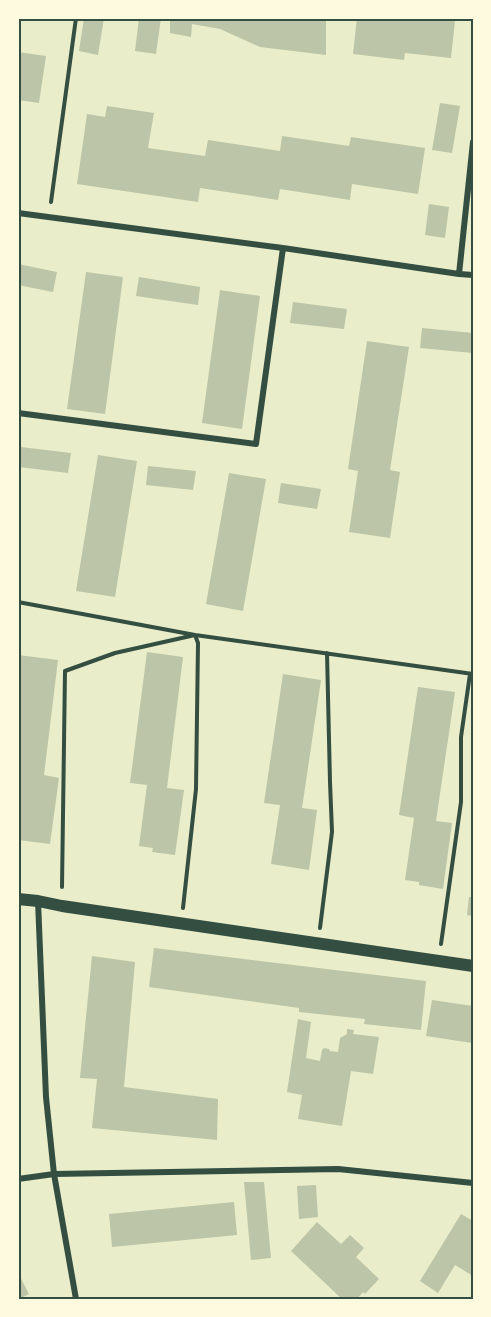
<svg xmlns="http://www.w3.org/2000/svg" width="491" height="1317" font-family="Mulish,sans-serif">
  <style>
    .building { fill: #bcc5a7 }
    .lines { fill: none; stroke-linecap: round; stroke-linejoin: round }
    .path { stroke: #344e41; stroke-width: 4 }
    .minor { stroke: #344e41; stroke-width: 6 }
    .secondary { stroke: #344e41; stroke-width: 12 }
    .neatline { fill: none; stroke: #344e41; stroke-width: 2 }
  </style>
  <rect width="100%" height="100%" fill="#e9edc9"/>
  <path class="building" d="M 84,18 L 104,18 L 98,55 L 79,51 Z
    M 139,18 L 161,18 L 156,54 L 135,51 Z
    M 178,18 L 326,18 L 326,55 L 260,47 L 220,29 L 192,24 L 191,37 L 170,33 L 170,20 L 178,19 Z
    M 357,18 L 392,18 L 407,20 L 408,18 L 432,18 L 455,21 L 451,58 L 405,53 L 404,60 L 353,54 Z
    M 18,52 L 46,56 L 39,103 L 18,100 Z
    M 440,103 L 460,106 L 452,153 L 432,150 Z
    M 107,106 L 154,113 L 148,148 L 205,156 L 208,140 L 280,151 L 282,136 L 349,146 L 351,137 L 425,148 L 418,194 L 352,184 L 350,200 L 280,189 L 278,200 L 200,188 L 198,202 L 77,184 L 87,114 L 105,117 Z
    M 429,204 L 449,207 L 445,238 L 425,235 Z
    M 18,264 L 57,272 L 53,292 L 18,285 Z
    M 86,272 L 123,277 L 105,414 L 67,409 Z
    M 139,277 L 200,287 L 198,305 L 136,296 Z
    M 220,290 L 260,296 L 242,429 L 202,423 Z
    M 293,302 L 347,309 L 344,329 L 290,323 Z
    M 422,328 L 473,333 L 473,353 L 420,348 Z
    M 367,341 L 409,347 L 390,470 L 400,472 L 390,538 L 349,532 L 358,471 L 348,469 Z
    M 21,447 L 71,453 L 68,473 L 19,467 Z
    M 98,455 L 137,461 L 115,597 L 76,591 Z
    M 148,466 L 196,471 L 193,490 L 146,485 Z
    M 229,473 L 266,479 L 243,611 L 206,604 Z
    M 281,483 L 321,489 L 317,509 L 278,503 Z
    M 147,652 L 183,657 L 167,788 L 184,790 L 175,855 L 152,852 L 153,848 L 139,846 L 147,785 L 130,783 Z
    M 18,655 L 58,660 L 44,775 L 59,778 L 50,844 L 18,840 Z
    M 283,674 L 321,680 L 302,808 L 317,810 L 309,870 L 271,864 L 280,805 L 264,803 Z
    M 418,687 L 455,692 L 436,821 L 452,823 L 443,889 L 419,885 L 419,882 L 405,880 L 414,818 L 399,815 Z
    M 469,897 L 473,897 L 473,916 L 467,915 Z
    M 154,948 L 426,981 L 421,1030 L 364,1024 L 365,1019 L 299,1012 L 299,1008 L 149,987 Z
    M 92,956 L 135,962 L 124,1087 L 218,1099 L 217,1140 L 92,1128 L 97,1079 L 80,1078 Z
    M 432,1000 L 473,1006 L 472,1043 L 426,1036 Z
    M 298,1019 L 311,1022 L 306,1058 L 320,1061 L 322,1050 L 324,1048 L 329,1049 L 330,1051 L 338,1052 L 340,1038 L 347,1034 L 347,1029 L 354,1030 L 353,1034 L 379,1037 L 373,1074 L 351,1071 L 342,1126 L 298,1119 L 302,1095 L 287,1092 Z
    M 244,1182 L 264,1182 L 271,1258 L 251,1260 Z
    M 316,1185 L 318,1217 L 299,1219 L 297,1186 Z
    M 234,1202 L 237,1235 L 112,1247 L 109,1214 Z
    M 461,1214 L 473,1221 L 473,1276 L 455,1265 L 438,1293 L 420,1281 Z
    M 317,1222 L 341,1244 L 350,1235 L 364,1248 L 356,1257 L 379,1279 L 365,1294 L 363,1292 L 357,1299 L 342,1299 L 291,1251 Z
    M 18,1273 L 29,1294 L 19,1299 L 18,1299 Z"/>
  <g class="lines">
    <path class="path" d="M 51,202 L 76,18
      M 18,602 L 195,635 L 473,674
      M 62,887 L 65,671 L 115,653 L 195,635 L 198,643 L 196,789 L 183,908
      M 320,928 L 332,832 L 330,782 L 327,653
      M 441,944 L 461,802 L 461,737 L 470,674"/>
    <path class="minor" d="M 18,213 L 283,248 L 459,274 L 473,275
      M 459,274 L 473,142
      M 18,413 L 256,444 L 283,248
      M 38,901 L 46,1097 L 54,1174 L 76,1299
      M 18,1179 L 54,1174 L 338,1169 L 473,1183"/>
    <path class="secondary" d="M 18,899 L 38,901 L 62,906 L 473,966"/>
  </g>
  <rect width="491" height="1317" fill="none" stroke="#fefae0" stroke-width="39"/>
  <rect x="20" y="20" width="452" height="1278" class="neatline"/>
</svg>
